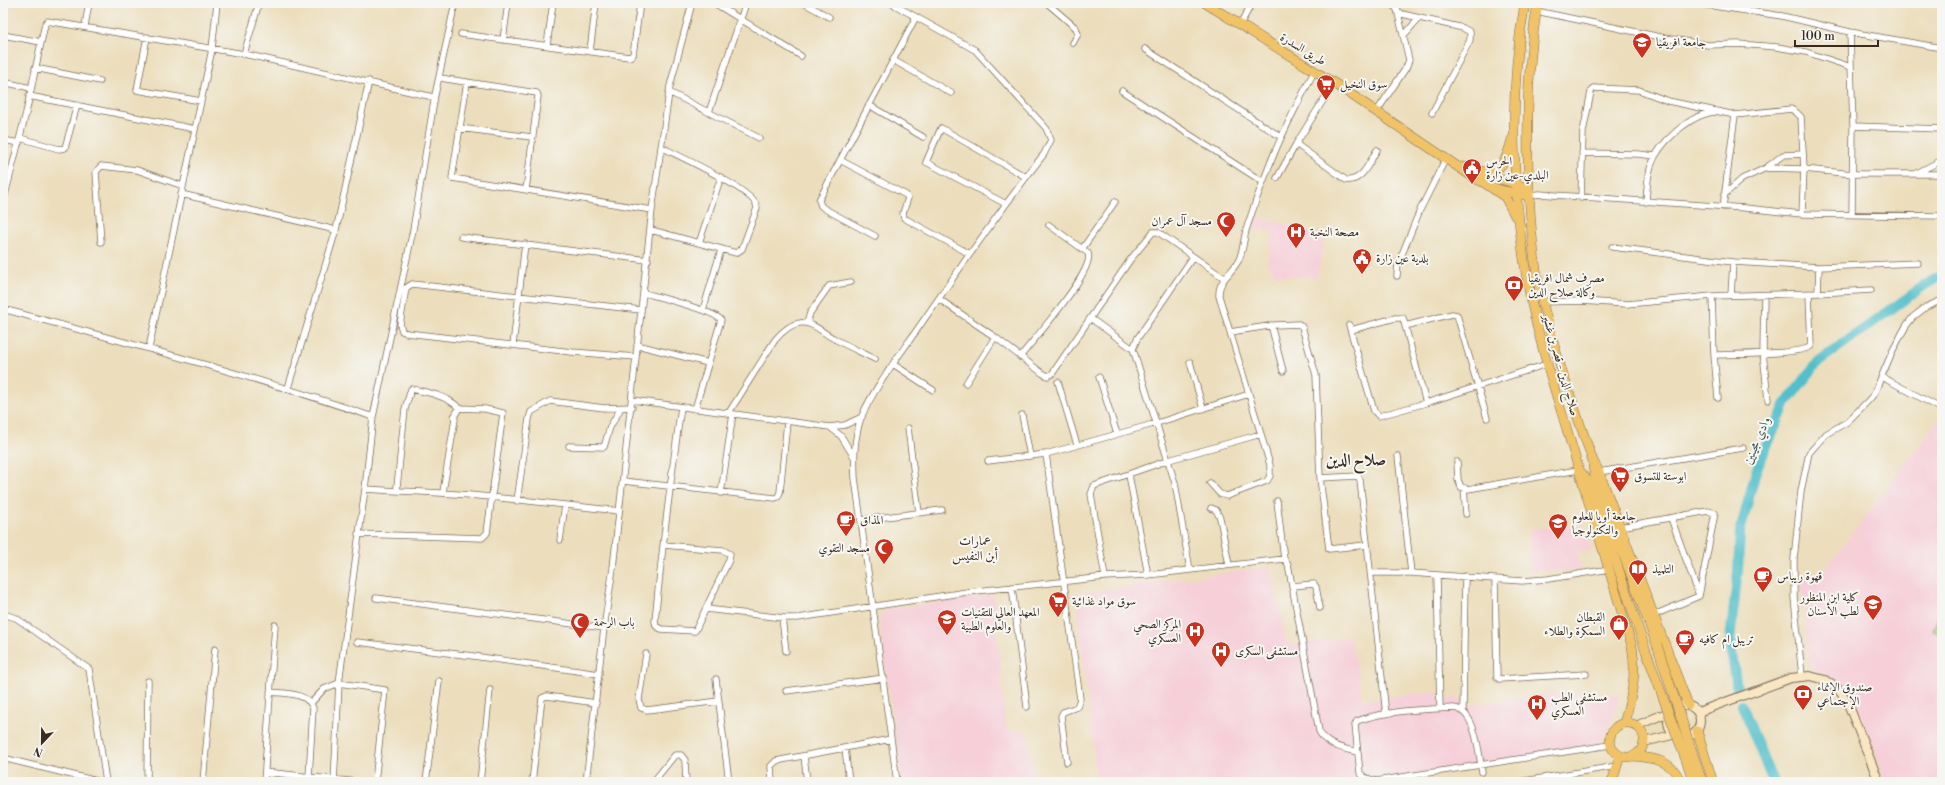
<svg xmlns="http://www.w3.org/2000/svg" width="1945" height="785" font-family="'Libre Bodoni',Amiri,serif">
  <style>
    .built { fill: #f6cfd9 }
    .green { fill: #a0cd7b; stroke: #6e7c4c }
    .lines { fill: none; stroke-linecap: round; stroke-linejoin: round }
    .river { stroke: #52bfcb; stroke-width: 10 }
    .minor-casing { stroke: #796955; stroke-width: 7 }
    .secondary-casing { stroke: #796955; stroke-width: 10 }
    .primary-casing { stroke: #796955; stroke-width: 10 }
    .trunk-casing { stroke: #796955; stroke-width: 10 }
    .minor { stroke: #fff; stroke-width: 5.5 }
    .secondary { stroke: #f9e7c3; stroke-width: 8 }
    .primary { stroke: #f1c369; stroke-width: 9 }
    .trunk { stroke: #f1c369; stroke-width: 9 }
    .trunk-bridge-casing { stroke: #796955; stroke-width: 10; stroke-linecap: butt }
    .trunk-bridge { stroke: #f1c369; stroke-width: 9 }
    .labels { text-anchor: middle; stroke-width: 4; stroke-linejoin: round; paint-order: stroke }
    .poi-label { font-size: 12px; fill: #3b2a1e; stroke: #f6f6f2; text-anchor: start }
    .street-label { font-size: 12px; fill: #3b2a1e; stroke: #f6f6f2 }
    .water-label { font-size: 13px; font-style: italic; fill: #425752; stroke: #f6f6f2 }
    .neighbourhood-label { font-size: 13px; fill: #3b2a1e; stroke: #f6f6f2 }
    .district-label { font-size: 16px; font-weight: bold; fill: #3b2a1e; stroke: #f6f6f2 }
  </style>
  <rect width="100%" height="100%" fill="#f6f6f2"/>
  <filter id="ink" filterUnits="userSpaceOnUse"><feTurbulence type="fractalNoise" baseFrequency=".025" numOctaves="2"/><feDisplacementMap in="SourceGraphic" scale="8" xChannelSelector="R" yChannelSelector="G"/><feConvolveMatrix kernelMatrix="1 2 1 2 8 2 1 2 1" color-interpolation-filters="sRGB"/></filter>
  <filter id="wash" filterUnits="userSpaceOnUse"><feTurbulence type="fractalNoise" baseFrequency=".012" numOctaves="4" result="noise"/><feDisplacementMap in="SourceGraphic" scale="16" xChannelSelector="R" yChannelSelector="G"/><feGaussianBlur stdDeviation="0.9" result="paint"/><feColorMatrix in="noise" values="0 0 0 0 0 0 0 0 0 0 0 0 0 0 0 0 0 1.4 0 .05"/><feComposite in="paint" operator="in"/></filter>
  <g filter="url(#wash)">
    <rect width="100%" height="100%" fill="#ecdebc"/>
    <path class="built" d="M 1256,217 L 1325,235 L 1317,278 L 1276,275 L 1267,264 L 1273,232 L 1255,228 Z
      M 1942,415 L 1942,782 L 1886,782 L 1855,699 L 1844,688 L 1810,666 L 1800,577 L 1822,574 Z
      M 1583,525 L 1592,550 L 1577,553 L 1582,570 L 1529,572 L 1529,529 Z
      M 1270,567 L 1288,645 L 1350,637 L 1363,700 L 1439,691 L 1438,700 L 1459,698 L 1471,705 L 1557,693 L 1587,696 L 1621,694 L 1608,730 L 1599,746 L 1361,782 L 1097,782 L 1076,594 Z
      M 994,595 L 1006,731 L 1026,730 L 1035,782 L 902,782 L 879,620 L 886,609 Z"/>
    <path class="green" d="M 1939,613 L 1942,614 L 1942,635 L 1933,631 Z"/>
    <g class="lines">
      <path class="river" d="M 1737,688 L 1730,640 L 1738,571 L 1740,532 L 1756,471 L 1786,403 L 1819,361 L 1925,285 L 1942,275
        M 1742,705 L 1773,782"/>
    </g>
  </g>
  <g filter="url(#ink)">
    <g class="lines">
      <defs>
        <path id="minor" d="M 714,3 L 801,56
          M 804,3 L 829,17
          M 891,3 L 975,50 L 1046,128 L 1051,140 L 1044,154 C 1001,209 961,266 921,324 C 902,352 874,387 861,418 C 854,438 854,458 855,478 L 897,782
          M 1047,3 L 1076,28 L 1078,34 L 1073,43
          M 1693,3 L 1782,16 L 1850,32 L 1942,48
          M 1536,11 L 1665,38 L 1708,45 L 1738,44 L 1777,47 L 1806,52 L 1851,67
          M 1398,13 L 1463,28 L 1470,32 L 1470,40 L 1432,113
          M 1240,25 L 1252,3
          M 85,26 L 89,3
          M 1850,32 L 1853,126 L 1852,214
          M 461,34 L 629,57 L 633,55 L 640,3
          M 1405,34 L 1419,18
          M 3,35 L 41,42
          M 147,37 L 137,90 L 201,101
          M 503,40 L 508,3
          M 547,45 L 553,3
          M 1145,49 L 1281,137
          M 590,51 L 596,3
          M 244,54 L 259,3
          M 893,60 L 951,93
          M 35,68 L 100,81
          M 440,78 L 537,93 L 538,96 L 526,190
          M 3,82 L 31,88
          M 467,82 L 452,178 L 652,210
          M 1122,91 L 1263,182
          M 669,92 L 759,138
          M 29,96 L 195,129
          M 869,105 L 923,137
          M 1377,111 L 1406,68 L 1409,60 L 1397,9 L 1390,3
          M 709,112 L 746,3
          M 1853,126 L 1942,129
          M 459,128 L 532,137
          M 20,138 L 59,149 L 65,148 L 77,105
          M 3,140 L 19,143
          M 1296,144 L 1346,180 C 1363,182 1369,162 1377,150
          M 1582,153 L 1638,154 L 1655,156
          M 840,160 L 906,195 L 908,198 L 903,213 L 904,218 L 970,254
          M 1766,168 L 1783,155 L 1803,154
          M 1917,173 L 1942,160
          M 1277,178 L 1296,144 L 1334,83
          M 181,194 L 336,230
          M 1529,196 L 1539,194 L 1745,208 L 1802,214 L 1942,216
          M 1581,198 L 1583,132 L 1591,92 L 1593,88 L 1639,90 L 1668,101 L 1735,115 L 1791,109 L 1796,112 L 1801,117 L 1804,169 L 1766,168 L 1742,179 L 1724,195
          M 1646,202 C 1647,190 1647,177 1651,166 C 1658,143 1691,114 1715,112
          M 3,203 L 26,113 L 45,24 L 47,21 L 244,54 L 433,97 L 435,95
          M 1006,204 L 926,162 L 941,128 L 1026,177
          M 1723,207 L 1735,115
          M 1802,214 L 1804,169 L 1853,174 L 1942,174
          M 651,230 L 736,253 L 742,249 L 757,208 C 758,192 677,155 661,147
          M 875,236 L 825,209 L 821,206 L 819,200 L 916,17
          M 461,237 L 648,260
          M 101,242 L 96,172 L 101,166 L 137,170 L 183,186
          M 699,243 L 721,177
          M 1612,247 L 1733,262
          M 1082,249 L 1115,202
          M 1397,276 L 1398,264 L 1420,210 L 1446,158
          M 644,293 C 658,297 715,311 721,320 L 695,409
          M 1818,293 L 1819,267
          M 1731,295 L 1733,262 L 1819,267 L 1918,263
          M 1764,295 L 1763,353 L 1768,400
          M 1712,296 L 1714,355 L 1718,398
          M 939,299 L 995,337 L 1042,373 L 1048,376 L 1052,374 L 1130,260 L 1153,232 L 1158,232 L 1224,278
          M 1543,302 L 1581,301 L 1627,304 L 1712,296 L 1818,293 L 1871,290
          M 3,309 C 127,343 251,375 373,417
          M 703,310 L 721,250
          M 1090,318 L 1133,349
          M 807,323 L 810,313 L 829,286 L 851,282
          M 1271,325 L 1283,371
          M 1349,325 L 1374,411 L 1379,416 L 1426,403 L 1547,364
          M 1405,326 L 1452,314 L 1457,315 L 1487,418
          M 1351,330 L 1395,318 L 1403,318 L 1426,403
          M 1230,332 L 1275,325 L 1299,324 L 1302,327 L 1316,375 L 1320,478 L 1329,549 L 1366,545
          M 513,345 L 525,244
          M 637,345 L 708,363
          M 149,348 L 212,49 L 217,3
          M 1714,355 C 1731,354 1801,355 1811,346 L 1809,294
          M 636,357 L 572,352 L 407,333 L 402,331 L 400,324 L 406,288 L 412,284 L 641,310
          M 1020,357 C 1033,340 1096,270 1088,253 L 1049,225
          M 1190,362 L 1203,409
          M 893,364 L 933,390
          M 1099,377 L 1117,434
          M 1882,377 L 1942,409
          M 1058,382 L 1077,445
          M 966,383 L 995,337
          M 288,388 L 336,230 L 369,81
          M 632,400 L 830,427 L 841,436 L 854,457
          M 728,414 L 775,340 C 781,333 790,324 800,323 C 812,321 823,333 833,338 C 847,346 861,352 875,359
          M 1022,415 L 1030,456
          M 830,427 L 845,425 L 862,417
          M 908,428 L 919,513
          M 569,446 L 604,447 L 610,427 L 621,408
          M 1046,454 L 1157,423 L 1249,394 L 1219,296 C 1218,278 1235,272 1240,257 C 1243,249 1244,239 1246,230 C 1253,208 1261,186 1270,164 C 1282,132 1299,101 1315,70
          M 1398,456 L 1411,573
          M 988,461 L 1046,454 L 1080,699 L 1077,707 L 1063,712 L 1061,716 L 1067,762
          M 1457,462 L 1458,480 L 1461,487 L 1468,489 L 1578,470
          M 1599,472 L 1743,448
          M 1129,475 L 1148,575
          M 1320,478 L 1358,476 L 1360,480 L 1386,714
          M 623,481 L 775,498 L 778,497 L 780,492 L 787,422
          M 1210,483 L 1220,494 L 1227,496 L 1267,481 L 1270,476 L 1270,465 L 1249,394
          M 1464,488 L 1466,514
          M 365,489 L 398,491
          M 443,492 L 455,419 L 454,417 L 459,408
          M 721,493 L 733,414
          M 517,501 L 529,419 L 531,412 L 550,401 L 604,408 L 632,407
          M 1277,501 L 1284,559
          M 1211,508 L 1216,510 L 1220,518 L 1229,565
          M 1671,518 L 1699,595
          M 861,520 L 942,510
          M 1620,527 L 1708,511 L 1715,513 L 1699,596 L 1654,615
          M 358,534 L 482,538 L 487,533 L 503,413 L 485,409 L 459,408 C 448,396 427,392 411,389 L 405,409 L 397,487 L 398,491 C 472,493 546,503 619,511
          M 560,540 L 565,505
          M 663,545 L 723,550 L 730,554 L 729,560 L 695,631 L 661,629 L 656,626 L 655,621 C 662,549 671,478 681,407
          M 1190,570 L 1175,483 L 1133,349 L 1137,339 L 1193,257
          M 1372,573 L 1411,573 L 1522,581 L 1548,579 L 1610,569
          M 1437,575 L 1440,709
          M 1105,577 L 1091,494 L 1094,486 L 1169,460 L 1261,434
          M 1495,580 L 1497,677 L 1499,679 L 1586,674
          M 1292,586 L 1314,584 L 1316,587 L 1320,608
          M 1012,587 L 1027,707
          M 376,598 L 604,628
          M 706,609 L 784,618 L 798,618 L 967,592 L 1105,577 L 1148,575 L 1284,559 L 1288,564 L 1319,731 C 1326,746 1342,748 1357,752
          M 3,614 L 16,618 L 89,669 L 106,782
          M 782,618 L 786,651
          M 357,642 L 473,656 L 599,674
          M 646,654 L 639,699 L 641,708 L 647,710 L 719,701
          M 1802,676 L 1794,597 L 1794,559 L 1801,491 L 1809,453 L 1826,434 L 1847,422 L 1867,402 L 1874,394 L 1893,350 L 1906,326 L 1913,317 L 1926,307 L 1942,300
          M 716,679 L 729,782
          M 786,691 L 884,678
          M 270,692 C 285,694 307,692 313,708 L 309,777
          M 311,703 L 324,689 L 339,683 L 385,690 L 375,782
          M 1463,711 L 1465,576
          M 845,748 L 849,782
          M 804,756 L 807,782
          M 3,758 L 101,782
          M 265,772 L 358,782
          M 1482,772 C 1479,754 1476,709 1453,708 C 1421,710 1387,710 1357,721 L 1355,725 L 1360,773 L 1364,777 L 1376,781 L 1610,745
          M 147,782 L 148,681
          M 203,782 L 215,649
          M 264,782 L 275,625
          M 334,782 L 339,683 L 365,489 L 373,417 L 413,230 L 435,95 L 455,3
          M 426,782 L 439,681
          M 480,782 L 490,690
          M 532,782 L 542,698 L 547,696 L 596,703
          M 586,782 L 604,628 L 613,568 L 652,210 L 670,86 L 692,3
          M 653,782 L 675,755 L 681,755 L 685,760 L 686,782
          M 772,782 L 771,766 L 776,761 L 891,739
          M 1517,782 L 1617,766"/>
        <path id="secondary" d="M1668 721a16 16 0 1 1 32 0a16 16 0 1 1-32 0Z
          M 1698,712 L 1791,678 L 1810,676 L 1825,680 L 1838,689 L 1847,701 L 1879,782
          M 1636,726 L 1671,711
          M 1644,742 L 1676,734"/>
        <path id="primary" d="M 1205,3 L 1334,83 L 1476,179 L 1500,190 L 1529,196
          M 1478,172 L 1519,185 L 1529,190
          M 1612,782 L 1620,756"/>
        <path id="trunk" d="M 1525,3 C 1508,95 1512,198 1529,290 C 1538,337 1553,384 1567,430 C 1588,502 1611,574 1632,646 C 1637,674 1632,696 1624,723
          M 1538,3 C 1528,55 1527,108 1528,160 C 1529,203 1531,245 1539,287 C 1552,347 1573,404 1593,461 L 1599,472 L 1688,705
          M 1460,167 C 1468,166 1474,169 1481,171 C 1503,176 1508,154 1512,139
          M 1486,184 L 1505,197 L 1515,216
          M 1593,467 L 1596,481 L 1657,645
          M 1580,471 L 1590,484 L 1646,651
          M1610 740a17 17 0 1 1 34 0a17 17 0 1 1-34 0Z
          M 1697,731 L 1713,782
          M 1633,756 C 1654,758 1672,760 1681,782"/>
      </defs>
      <use href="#minor" class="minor-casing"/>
      <use href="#secondary" class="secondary-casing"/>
      <use href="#primary" class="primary-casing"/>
      <use href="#trunk" class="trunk-casing"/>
      <use href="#minor" class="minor"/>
      <use href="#secondary" class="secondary"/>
      <use href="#primary" class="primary"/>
      <use href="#trunk" class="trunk"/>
      <defs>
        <path id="trunk-bridge" d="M 1657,645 L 1702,782
          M 1646,651 L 1694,782"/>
      </defs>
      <use href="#trunk-bridge" class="trunk-bridge-casing"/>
      <use href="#trunk-bridge" class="trunk-bridge"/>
    </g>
  </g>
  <defs>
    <symbol id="university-pin" viewBox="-11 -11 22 30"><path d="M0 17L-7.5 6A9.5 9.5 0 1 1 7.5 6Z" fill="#c8321e" stroke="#f6f6f2"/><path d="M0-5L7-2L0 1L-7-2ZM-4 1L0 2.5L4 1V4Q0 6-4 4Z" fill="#fff"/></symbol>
    <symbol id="supermarket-pin" viewBox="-11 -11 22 30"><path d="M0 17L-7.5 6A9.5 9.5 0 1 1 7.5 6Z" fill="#c8321e" stroke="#f6f6f2"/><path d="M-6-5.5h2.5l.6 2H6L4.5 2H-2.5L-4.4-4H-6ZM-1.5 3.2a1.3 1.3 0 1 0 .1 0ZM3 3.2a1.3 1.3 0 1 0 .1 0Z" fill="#fff"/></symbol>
    <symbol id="civic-pin" viewBox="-11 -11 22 30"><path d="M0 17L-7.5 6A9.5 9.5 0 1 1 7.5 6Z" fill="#c8321e" stroke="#f6f6f2"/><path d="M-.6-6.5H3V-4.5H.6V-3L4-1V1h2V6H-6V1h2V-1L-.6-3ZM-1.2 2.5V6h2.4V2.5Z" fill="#fff"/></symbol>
    <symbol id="mosque-pin" viewBox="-11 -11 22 30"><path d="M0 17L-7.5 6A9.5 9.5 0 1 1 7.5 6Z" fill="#c8321e" stroke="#f6f6f2"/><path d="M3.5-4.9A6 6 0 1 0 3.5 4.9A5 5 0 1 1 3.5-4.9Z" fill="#fff"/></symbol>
    <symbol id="hospital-pin" viewBox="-11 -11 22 30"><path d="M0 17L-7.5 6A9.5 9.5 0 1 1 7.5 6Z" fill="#c8321e" stroke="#f6f6f2"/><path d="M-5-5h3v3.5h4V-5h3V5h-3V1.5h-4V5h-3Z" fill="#fff"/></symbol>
    <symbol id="bank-pin" viewBox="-11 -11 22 30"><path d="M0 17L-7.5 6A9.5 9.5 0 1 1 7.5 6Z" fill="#c8321e" stroke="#f6f6f2"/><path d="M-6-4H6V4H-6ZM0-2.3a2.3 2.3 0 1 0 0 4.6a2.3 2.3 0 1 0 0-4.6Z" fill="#fff"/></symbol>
    <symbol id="cafe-pin" viewBox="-11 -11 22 30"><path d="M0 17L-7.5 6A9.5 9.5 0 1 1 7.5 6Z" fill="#c8321e" stroke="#f6f6f2"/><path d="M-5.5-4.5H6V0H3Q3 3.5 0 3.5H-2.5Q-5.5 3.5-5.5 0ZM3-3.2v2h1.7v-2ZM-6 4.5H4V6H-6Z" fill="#fff"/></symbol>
    <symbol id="library-pin" viewBox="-11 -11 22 30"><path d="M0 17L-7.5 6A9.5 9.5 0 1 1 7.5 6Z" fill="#c8321e" stroke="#f6f6f2"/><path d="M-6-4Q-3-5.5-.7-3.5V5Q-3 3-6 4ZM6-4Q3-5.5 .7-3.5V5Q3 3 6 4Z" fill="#fff"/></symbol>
    <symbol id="shop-pin" viewBox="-11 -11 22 30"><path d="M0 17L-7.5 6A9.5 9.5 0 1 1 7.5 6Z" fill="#c8321e" stroke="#f6f6f2"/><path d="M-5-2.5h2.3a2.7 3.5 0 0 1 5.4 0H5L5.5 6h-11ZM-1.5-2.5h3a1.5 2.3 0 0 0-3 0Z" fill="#fff"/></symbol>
  </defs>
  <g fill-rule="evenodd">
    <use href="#university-pin" x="1631" y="31" width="22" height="30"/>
    <use href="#supermarket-pin" x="1315" y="73" width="22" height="30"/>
    <use href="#civic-pin" x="1461" y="157" width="22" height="30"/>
    <use href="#mosque-pin" x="1215" y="210" width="22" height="30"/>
    <use href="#hospital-pin" x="1285" y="221" width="22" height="30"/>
    <use href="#civic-pin" x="1351" y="247" width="22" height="30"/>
    <use href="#bank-pin" x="1503" y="274" width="22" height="30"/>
    <use href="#supermarket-pin" x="1609" y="465" width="22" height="30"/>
    <use href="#cafe-pin" x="835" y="509" width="22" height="30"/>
    <use href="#university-pin" x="1547" y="512" width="22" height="30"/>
    <use href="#mosque-pin" x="873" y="537" width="22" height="30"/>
    <use href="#library-pin" x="1627" y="558" width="22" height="30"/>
    <use href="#cafe-pin" x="1752" y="565" width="22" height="30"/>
    <use href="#supermarket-pin" x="1047" y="590" width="22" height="30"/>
    <use href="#university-pin" x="1862" y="593" width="22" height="30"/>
    <use href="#university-pin" x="936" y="608" width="22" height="30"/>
    <use href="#mosque-pin" x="569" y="611" width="22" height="30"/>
    <use href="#shop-pin" x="1608" y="613" width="22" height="30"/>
    <use href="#hospital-pin" x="1184" y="620" width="22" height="30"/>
    <use href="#cafe-pin" x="1674" y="628" width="22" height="30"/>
    <use href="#hospital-pin" x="1210" y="640" width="22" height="30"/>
    <use href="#bank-pin" x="1792" y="683" width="22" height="30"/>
    <use href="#hospital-pin" x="1526" y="693" width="22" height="30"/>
  </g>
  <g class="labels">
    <g class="poi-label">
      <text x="1656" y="46">جامعة افريقيا</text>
      <text x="1340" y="88">سوق النخيل</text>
      <text x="1486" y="165">الحرس<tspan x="1486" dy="14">البلدي-عين زارة</tspan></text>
      <text x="1212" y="225" text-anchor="end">مسجد آل عمران</text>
      <text x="1310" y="236">مصحة النخبة</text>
      <text x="1376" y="262">بلدية عين زارة</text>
      <text x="1528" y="282">مصرف شمال افريقيا<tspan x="1528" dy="14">وكالة صلاح الدين</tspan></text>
      <text x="1634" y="480">ابوستة للتسوق</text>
      <text x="1572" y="520">جامعة أويا للعلوم<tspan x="1572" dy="14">والتكنولوجيا</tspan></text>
      <text x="860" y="524">المذاق</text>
      <text x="870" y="552" text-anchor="end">مسجد التقوي</text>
      <text x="1652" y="573">التلميذ</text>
      <text x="1777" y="580">قهوة ريباس</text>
      <text x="1859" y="601" text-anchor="end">كلية ابن المنظور<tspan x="1859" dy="14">لطب الأسنان</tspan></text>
      <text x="1072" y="605">سوق مواد غذائية</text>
      <text x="961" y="616">المعهد العالي للتقنيات<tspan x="961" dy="14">والعلوم الطبية</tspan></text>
      <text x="1605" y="621" text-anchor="end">القبطان<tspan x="1605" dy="14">السمكرة والطلاء</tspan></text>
      <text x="594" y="626">باب الرحمة</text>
      <text x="1181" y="628" text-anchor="end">المركز الصحي<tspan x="1181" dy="14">العسكري</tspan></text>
      <text x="1699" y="643">تريبل ام كافيه</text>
      <text x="1235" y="655">مستشفى السكرى</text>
      <text x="1817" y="691">صندوق الإنماء<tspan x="1817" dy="14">الإجتماعي</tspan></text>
      <text x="1551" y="701">مستشفي الطب<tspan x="1551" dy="14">العسكري</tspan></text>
    </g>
    <g class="street-label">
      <text transform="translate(1303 49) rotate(31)" y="4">طريق السدرة</text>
      <text transform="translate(1561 365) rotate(74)" y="4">صلاح الدين - قصر بن غشير</text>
    </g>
    <g class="water-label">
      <text transform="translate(1756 440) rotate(-67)" y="5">وادي مجينين</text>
    </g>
    <g class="neighbourhood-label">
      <text x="975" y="545">عمارات<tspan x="975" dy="15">أبن النفيس</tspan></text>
    </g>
    <g class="district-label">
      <text x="1356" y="465">صلاح الدين</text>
    </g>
  </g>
  <rect width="1945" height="785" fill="none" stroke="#f6f6f2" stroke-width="16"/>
  <g transform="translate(42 743) rotate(202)" stroke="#f6f6f2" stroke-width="3" paint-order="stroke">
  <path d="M0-3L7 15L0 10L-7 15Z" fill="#3b2a1e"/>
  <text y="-6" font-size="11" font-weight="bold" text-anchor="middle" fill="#3b2a1e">N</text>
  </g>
  <path d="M1795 40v6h83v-6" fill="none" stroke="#3b2a1e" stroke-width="2"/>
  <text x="1801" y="40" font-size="12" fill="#3b2a1e" stroke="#f6f6f2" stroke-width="3" paint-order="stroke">100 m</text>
</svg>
